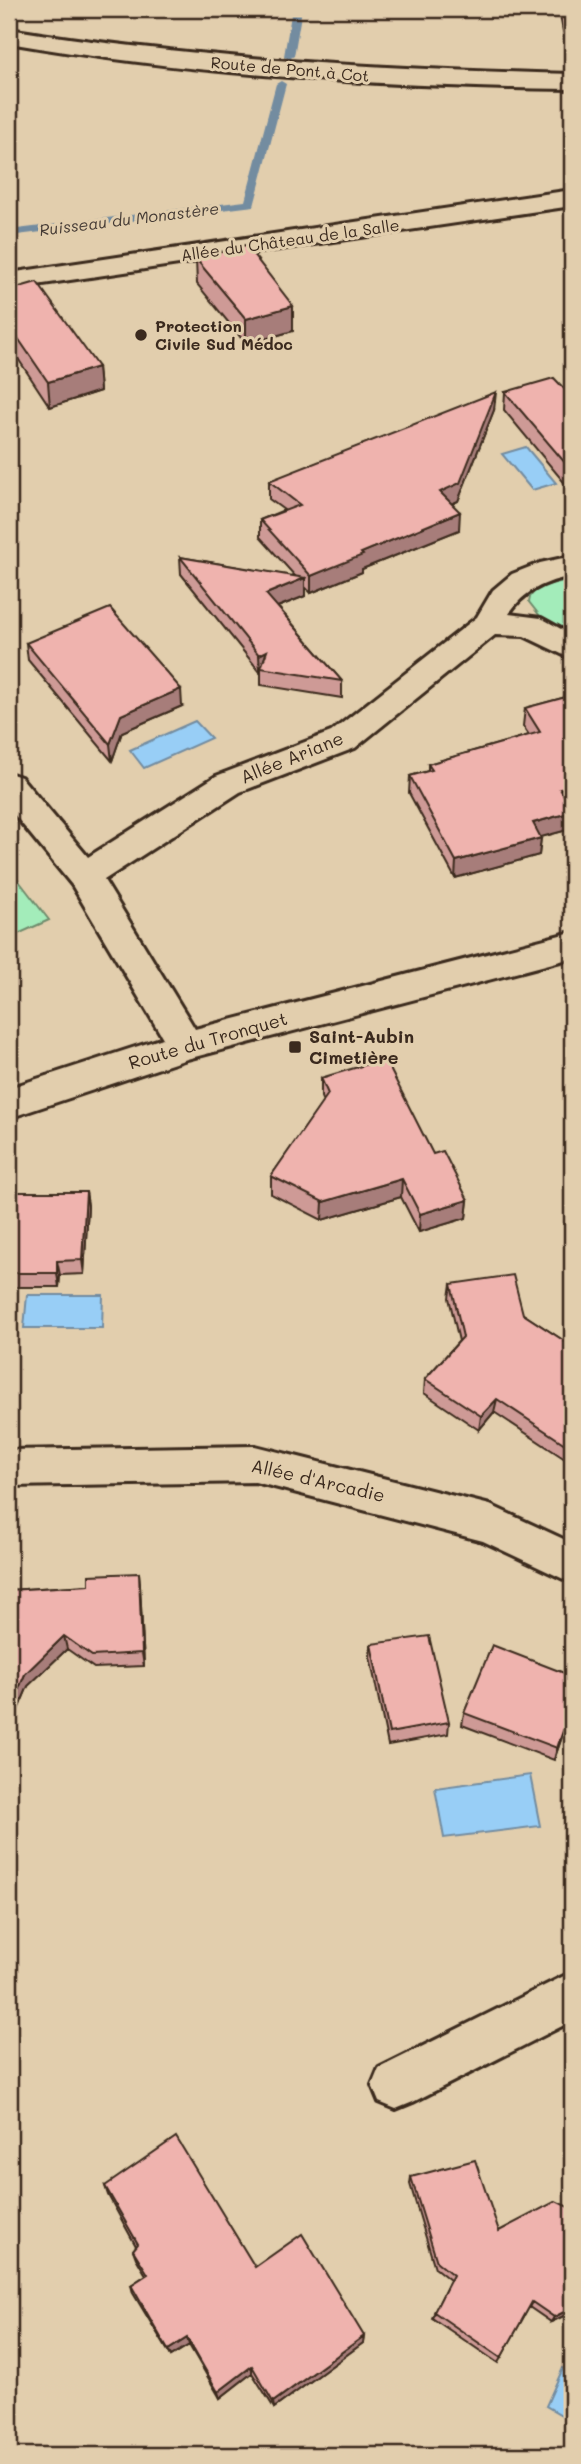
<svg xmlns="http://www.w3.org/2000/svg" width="581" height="2464" font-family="Mali,sans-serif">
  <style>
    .green { fill: #a3ecba; stroke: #6f8b6c; stroke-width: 2 }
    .water { fill: #98cef6; stroke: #738ca0; stroke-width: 2 }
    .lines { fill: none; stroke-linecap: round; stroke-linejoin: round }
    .stream { fill: #738ca0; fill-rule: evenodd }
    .minor-casing { stroke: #3b2a1e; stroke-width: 6 }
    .minor { fill: #e2cead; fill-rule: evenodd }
    .wall { fill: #ce9a96; stroke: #3b2a1e; stroke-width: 2 }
    .shaded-wall { fill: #a77d7a; stroke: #3b2a1e; stroke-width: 2 }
    .building { fill: #efb3ae; stroke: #3b2a1e; stroke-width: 2 }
    .poi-dot { fill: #3b2a1e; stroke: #e2cead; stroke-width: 2.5 }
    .labels { text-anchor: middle; stroke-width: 6; stroke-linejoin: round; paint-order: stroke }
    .far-street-label { font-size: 16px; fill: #3b2a1e; stroke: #e2cead }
    .far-water-label { font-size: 16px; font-style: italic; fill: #443a34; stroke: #e2cead }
    .far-poi-label { font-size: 16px; font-weight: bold; fill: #3b2a1e; stroke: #e2cead; text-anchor: start }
    .street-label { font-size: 18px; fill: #3b2a1e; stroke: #e2cead }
    .poi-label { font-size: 18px; font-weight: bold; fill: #3b2a1e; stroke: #e2cead; text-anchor: start }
  </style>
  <rect width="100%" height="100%" fill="#e2cead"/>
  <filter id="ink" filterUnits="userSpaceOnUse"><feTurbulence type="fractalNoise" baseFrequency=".0143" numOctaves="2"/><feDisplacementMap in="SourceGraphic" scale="14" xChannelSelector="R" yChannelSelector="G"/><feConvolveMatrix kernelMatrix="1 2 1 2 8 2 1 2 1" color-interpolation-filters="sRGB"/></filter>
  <g filter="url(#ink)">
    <path class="green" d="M 572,579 L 572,636 L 544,621 L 529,602 L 530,597 L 538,587 Z
      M 9,868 L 49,920 L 9,938 Z"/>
    <path class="water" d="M 526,447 L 556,483 L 532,490 L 502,454 Z
      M 195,721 L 211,738 L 144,768 L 130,750 Z
      M 27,1295 L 103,1295 L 102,1328 L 24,1328 Z
      M 530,1775 L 540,1826 L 444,1838 L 435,1788 Z
      M 572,2365 L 572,2421 L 546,2406 L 563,2368 Z"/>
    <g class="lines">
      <path class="stream" d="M 292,9 L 302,9 L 294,56 L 289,59 L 284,56 Z
        M 281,81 L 286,84 L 254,206 L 9,236 L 9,230 L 245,201 L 276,84 Z"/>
      <defs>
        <path id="minor" d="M 9,29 C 196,59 383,69 572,74 L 572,89 C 384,87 195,75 9,43 Z
          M 572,190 L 572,206 L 9,289 L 9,273 Z
          M 572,556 L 572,576 C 546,581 523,591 509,614 L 541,618 L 572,635 L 572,659 L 524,636 L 495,635 L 355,748 L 240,792 L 104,880 L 195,1029 L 572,932 L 572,958 L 187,1059 L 9,1118 L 9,1088 L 163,1038 L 72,885 L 9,808 L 9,773 L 21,777 L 88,857 L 216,776 L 331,732 L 477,617 L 493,590 L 512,574 L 540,563 Z
          M 255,1446 L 490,1505 L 572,1543 L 572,1583 L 483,1541 L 255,1482 L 9,1486 L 9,1450 Z
          M 572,1972 L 572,2021 L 413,2102 L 396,2109 L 379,2102 L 372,2085 L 379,2068 Z"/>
      </defs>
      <use href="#minor" class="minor-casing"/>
      <use href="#minor" class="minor"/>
    </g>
    <path class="wall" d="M 504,9 L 572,9 L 572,42 L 565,42 L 559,10 L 504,10 Z
      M 196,259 L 293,306 L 293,331 L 246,344 L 197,284 Z
      M 9,290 L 98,367 L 100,391 L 50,407 L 9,345 Z
      M 505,392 L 572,397 L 572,492 L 504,410 Z
      M 494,410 L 458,501 L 452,504 L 459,530 L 362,569 L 362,572 L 311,593 L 305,587 L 305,596 L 278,607 L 342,681 L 342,698 L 261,685 L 261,671 L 260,672 L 181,574 L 180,557 L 296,577 L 260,537 L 260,520 L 284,510 L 269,499 L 269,481 Z
      M 26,643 L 182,706 L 122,732 L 112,761 L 28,660 Z
      M 566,697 L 572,802 L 569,803 L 572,809 L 571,829 L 541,837 L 539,855 L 455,878 L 409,793 L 410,776 L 428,771 L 428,764 L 529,735 L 523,726 L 525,708 Z
      M 321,1078 L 433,1154 L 468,1200 L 466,1218 L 419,1232 L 401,1197 L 322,1220 L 271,1194 L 271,1176 L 323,1102 L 321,1097 Z
      M 9,1192 L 86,1192 L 88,1206 L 84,1274 L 60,1275 L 59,1287 L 9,1287 Z
      M 451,1284 L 523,1314 L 572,1346 L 572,1456 L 568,1461 L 494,1412 L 479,1430 L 424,1393 L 425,1379 L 459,1341 L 449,1298 Z
      M 139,1573 L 140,1586 L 144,1666 L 94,1668 L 67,1649 L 28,1686 L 14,1719 L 9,1718 L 9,1590 L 89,1585 Z
      M 371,1644 L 449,1722 L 448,1734 L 388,1745 L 370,1657 Z
      M 572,1676 L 572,1708 L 554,1760 L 462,1725 L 464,1713 Z
      M 411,2177 L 499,2231 L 572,2207 L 572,2312 L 551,2322 L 529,2307 L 498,2363 L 432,2318 L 450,2280 L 435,2268 L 410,2184 Z
      M 105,2186 L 255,2267 L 364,2336 L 363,2343 L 274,2408 L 252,2373 L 220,2398 L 189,2345 L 171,2356 L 133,2293 L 131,2285 L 146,2275 L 136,2258 L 133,2250 L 136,2246 L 108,2195 Z"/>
    <path class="shaded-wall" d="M 293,306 L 293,331 L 246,344 L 246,319 Z
      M 98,367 L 100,391 L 50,407 L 48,382 Z
      M 496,392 L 494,410 L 458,501 L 439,509 L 440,492 Z
      M 460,512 L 459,530 L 362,569 L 362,572 L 311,593 L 311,576 L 361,553 Z
      M 305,578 L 305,596 L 267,611 L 266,594 Z
      M 267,651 L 261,668 L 261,671 L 260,672 L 259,655 Z
      M 181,689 L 182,706 L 122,732 L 112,761 L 110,744 L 121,715 Z
      M 572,786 L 572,802 L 558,806 L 560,789 Z
      M 572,812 L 571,829 L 530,840 L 533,823 Z
      M 541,838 L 539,855 L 455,878 L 456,861 Z
      M 402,1179 L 401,1197 L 322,1220 L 323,1202 Z
      M 86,1192 L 88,1206 L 84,1274 L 82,1260 Z
      M 468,1200 L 466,1218 L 419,1232 L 420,1214 Z
      M 57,1261 L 60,1275 L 59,1287 L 57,1273 Z
      M 497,1399 L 494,1412 L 479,1430 L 481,1416 Z
      M 572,1447 L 572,1456 L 568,1461 L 571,1448 Z
      M 139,1573 L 140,1586 L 144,1666 L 142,1653 Z
      M 64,1636 L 67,1649 L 28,1686 L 14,1719 L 11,1707 L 25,1674 Z
      M 572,1705 L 572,1708 L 554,1760 L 557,1748 Z
      M 572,2308 L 572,2312 L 551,2322 L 554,2317 Z
      M 364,2336 L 363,2343 L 274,2408 L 273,2402 Z
      M 187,2338 L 189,2345 L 171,2356 L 168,2350 Z
      M 252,2366 L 252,2373 L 220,2398 L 218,2392 Z"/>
    <path class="building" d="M 564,9 L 572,9 L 572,24 L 567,24 Z
      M 246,245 L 293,306 L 246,319 L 196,259 Z
      M 37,282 L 98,367 L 48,382 L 9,325 L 9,290 Z
      M 554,378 L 572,397 L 572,471 L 505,392 Z
      M 496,392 L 460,483 L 440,492 L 460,512 L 361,553 L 363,555 L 311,576 L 260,520 L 300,505 L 269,481 Z
      M 180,557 L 305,578 L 266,594 L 342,681 L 261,668 L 267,651 L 259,655 Z
      M 110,608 L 181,689 L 121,715 L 110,744 L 26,643 Z
      M 566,697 L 572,707 L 572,786 L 560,789 L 572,809 L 572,812 L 533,823 L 541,838 L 456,861 L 410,776 L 432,770 L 428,764 L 540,732 L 525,708 Z
      M 385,1059 L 433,1154 L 443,1151 L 468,1200 L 420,1214 L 402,1179 L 323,1202 L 271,1176 L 328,1094 L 321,1078 Z
      M 9,1192 L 86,1192 L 82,1260 L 57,1261 L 57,1273 L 9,1273 Z
      M 513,1275 L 523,1314 L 572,1346 L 572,1447 L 571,1448 L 497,1399 L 481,1416 L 425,1379 L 463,1337 L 451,1284 Z
      M 139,1573 L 142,1653 L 92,1656 L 64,1636 L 25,1674 L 11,1707 L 9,1706 L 9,1590 L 89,1585 L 89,1575 Z
      M 429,1636 L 449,1722 L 389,1733 L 371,1644 Z
      M 492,1645 L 572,1676 L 572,1705 L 557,1748 L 464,1713 Z
      M 176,2137 L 255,2267 L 302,2234 L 364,2336 L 273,2402 L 252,2366 L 218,2392 L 187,2338 L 168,2350 L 131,2285 L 148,2274 L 133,2250 L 138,2244 L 105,2186 Z
      M 475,2160 L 499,2231 L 556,2201 L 570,2208 L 572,2207 L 572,2308 L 554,2317 L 532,2302 L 501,2358 L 434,2312 L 453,2275 L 437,2262 L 411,2177 Z"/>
  </g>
  <g class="poi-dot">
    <circle cx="141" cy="335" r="7"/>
    <rect x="288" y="1040" width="14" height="14" rx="3.5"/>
  </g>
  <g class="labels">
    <g class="far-street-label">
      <text transform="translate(290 69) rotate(5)" y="6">Route de Pont à Cot</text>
      <text transform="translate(290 240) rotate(-8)" y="6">Allée du Château de la Salle</text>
    </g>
    <g class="far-water-label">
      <text transform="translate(129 219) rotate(-7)" y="6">Ruisseau du Monastère</text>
    </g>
    <g class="far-poi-label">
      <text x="155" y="332">Protection<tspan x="155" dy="18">Civile Sud Médoc</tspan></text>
    </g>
    <g class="street-label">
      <text transform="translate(292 758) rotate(-22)" y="6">Allée Ariane</text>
      <text transform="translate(208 1041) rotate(-16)" y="6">Route du Tronquet</text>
      <text transform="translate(318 1481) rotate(13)" y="6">Allée d'Arcadie</text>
    </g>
    <g class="poi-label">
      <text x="309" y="1043">Saint-Aubin<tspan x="309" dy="21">Cimetière</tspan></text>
    </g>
  </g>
  <rect width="581" height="2464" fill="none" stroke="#e2cead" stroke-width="35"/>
  <rect x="18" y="18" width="546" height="2429" fill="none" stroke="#3b2a1e" stroke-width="2.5" filter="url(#ink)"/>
</svg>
